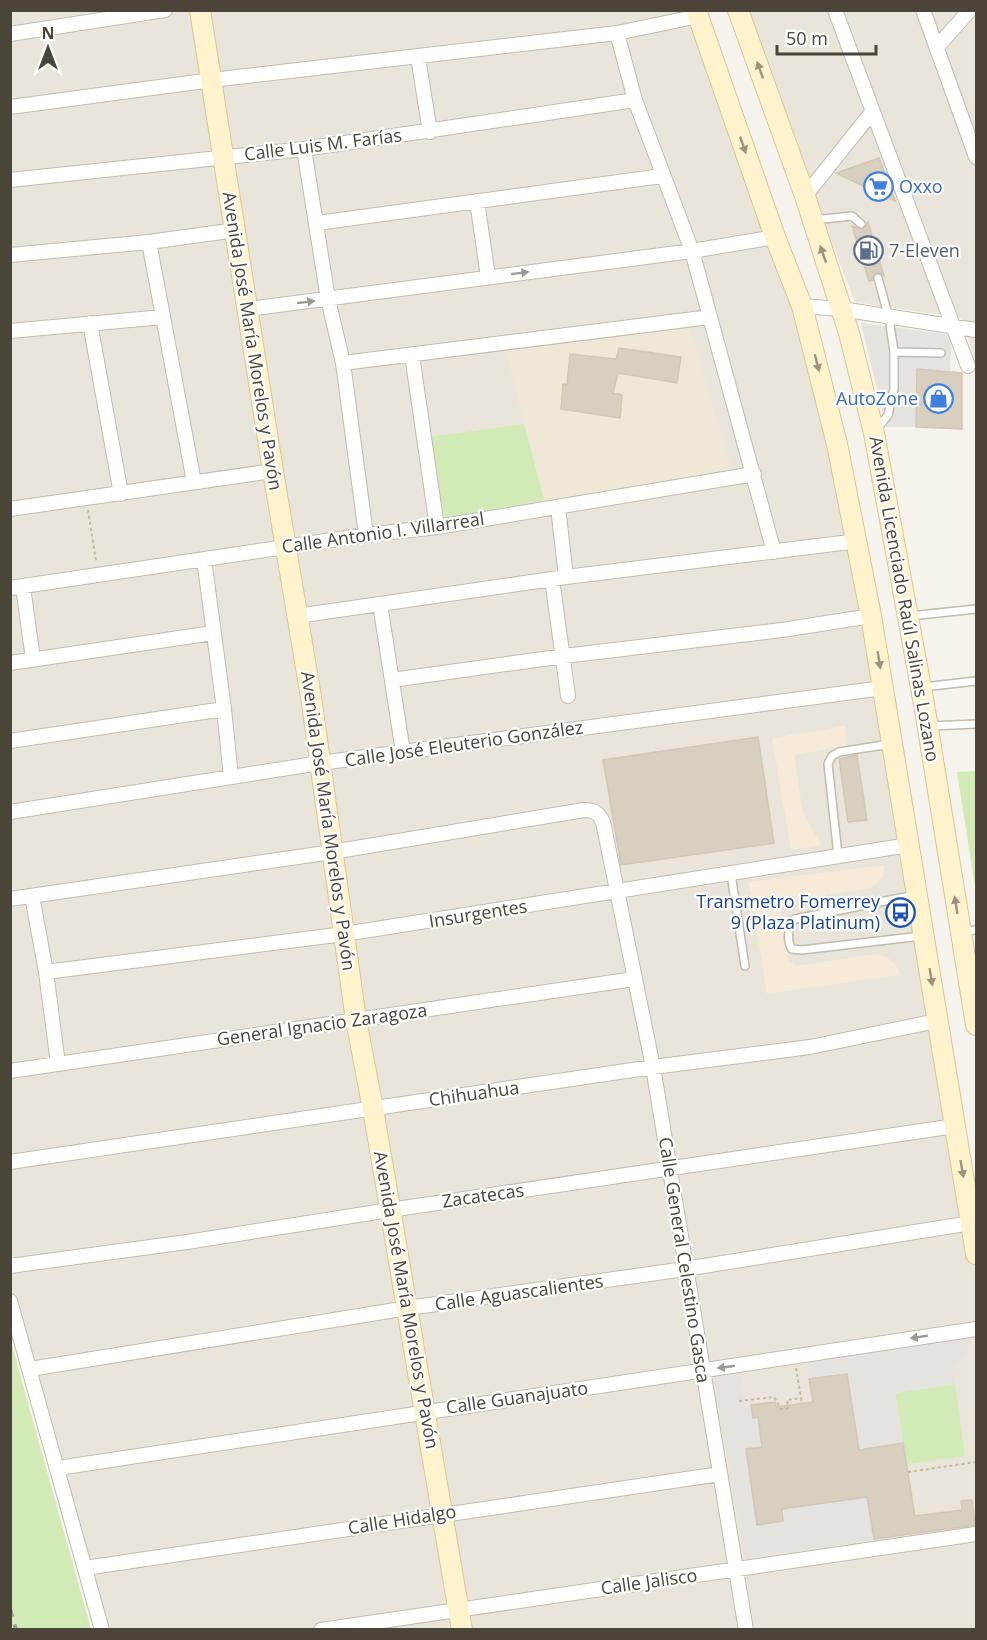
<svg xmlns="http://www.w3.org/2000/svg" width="987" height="1640" font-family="'Open Sans',sans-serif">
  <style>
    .residential { fill: #eae5da }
    .commercial { fill: #f7ead8 }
    .education { fill: #efe8d6 }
    .green { fill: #d2eab5 }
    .parking { fill: #e5e3e0 }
    .building { fill: #d8cfc1; stroke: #d3c7b4; stroke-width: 1.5 }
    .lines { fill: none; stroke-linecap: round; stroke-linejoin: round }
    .lane-casing { stroke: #c2bbae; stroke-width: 10 }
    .street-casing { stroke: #c2bbae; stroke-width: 16 }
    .secondary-casing { stroke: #d6c79b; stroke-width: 22 }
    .path { stroke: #c4b79f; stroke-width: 2; stroke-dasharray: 3 3; stroke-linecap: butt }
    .lane { stroke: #fff; stroke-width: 7 }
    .street { stroke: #fff; stroke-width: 14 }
    .secondary { stroke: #fff3cd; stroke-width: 20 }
    .rail { stroke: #9a9a9a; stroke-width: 4; stroke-dasharray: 8 8; stroke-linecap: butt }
    .oneway { fill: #9c937c }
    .oneway2 { fill: #9c9892 }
    .labels { text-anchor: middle; stroke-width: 4.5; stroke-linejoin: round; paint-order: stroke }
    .street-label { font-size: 18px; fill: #4b4439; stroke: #fff }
    .shop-label { font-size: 18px; fill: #366cbe; stroke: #fff; text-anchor: start }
    .service-label { font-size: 18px; fill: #4e5e75; stroke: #fff; text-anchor: start }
    .transit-label { font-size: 18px; fill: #164399; stroke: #fff; text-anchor: end }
  </style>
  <rect width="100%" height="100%" fill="#f6f3ec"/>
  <path class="residential" d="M 10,11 L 693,11 L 836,433 L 976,1254 L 976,1629 L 102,1629 L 11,1301 Z
    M 740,11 L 976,11 L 976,363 L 962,318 L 855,302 Z"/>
  <path class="commercial" d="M 845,726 L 846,746 L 794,755 L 803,813 L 821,845 L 791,850 L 772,738 Z
    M 884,865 L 883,877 L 871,888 L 787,901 L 781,909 L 788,960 L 796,966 L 876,954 L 888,958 L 896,965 L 900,975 L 767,994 L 749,882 Z"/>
  <path class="education" d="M 690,328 L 733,473 L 544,500 L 505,350 Z"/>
  <path class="green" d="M 524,424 L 544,500 L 445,520 L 429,437 Z
    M 976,771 L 976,887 L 975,887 L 957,772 Z
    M 11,1342 L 91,1629 L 11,1629 Z
    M 955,1384 L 965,1456 L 907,1464 L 895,1393 Z"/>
  <path class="parking" d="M 861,323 L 951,335 L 950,371 L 918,370 L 917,427 L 886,427 Z
    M 966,1339 L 968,1354 L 952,1365 L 955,1384 L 895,1393 L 903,1443 L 859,1450 L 847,1374 L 809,1379 L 807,1362 Z
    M 740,1371 L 745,1406 L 751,1405 L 753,1417 L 758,1417 L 762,1447 L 746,1449 L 757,1525 L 783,1521 L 782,1509 L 867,1497 L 874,1539 L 745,1558 L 713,1375 Z"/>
  <path class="building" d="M 879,158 L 895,201 L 836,173 Z
    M 868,222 L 884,276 L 880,273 L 876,273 L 873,280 L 869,281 L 852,226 L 862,229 Z
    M 619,348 L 681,357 L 677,383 L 618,373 L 613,393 L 622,395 L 620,418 L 561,409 L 563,384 L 567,385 L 570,354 L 616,359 Z
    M 917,369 L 962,373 L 962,429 L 916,427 Z
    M 758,737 L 774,843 L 621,865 L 603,760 Z
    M 857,755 L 867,820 L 848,822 L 839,759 Z
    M 847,1374 L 859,1450 L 903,1443 L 915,1516 L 962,1510 L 961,1501 L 972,1500 L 975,1525 L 874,1539 L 867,1497 L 782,1509 L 783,1521 L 757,1525 L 746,1449 L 762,1447 L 758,1417 L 753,1418 L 751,1405 L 775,1402 L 776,1407 L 813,1402 L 809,1379 Z"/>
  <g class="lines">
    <defs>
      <path id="lane" d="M 813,220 L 852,216 L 861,224
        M 894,352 L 941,353
        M 877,429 L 888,415 L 894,389 L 894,352 L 889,318 L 878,278
        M 910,616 L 976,609
        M 923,687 L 976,681
        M 930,726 L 976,724
        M 838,855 L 828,764 L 832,756 L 839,752 L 890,744
        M 731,874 L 745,966
        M 915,895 L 795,919 C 787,926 787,942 792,949 L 802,950 L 921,936
        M 963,931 L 976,930"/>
      <path id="street" d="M 835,10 L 968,366
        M 923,10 L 976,157
        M 617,33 L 635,100 L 692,251 L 774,552
        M 10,34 L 165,10
        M 937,47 L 970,10
        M 418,57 L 430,132
        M 10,107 L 212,80 L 617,33 L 699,16
        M 304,149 L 328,299 L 343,363 L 366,535
        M 10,180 L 304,149 L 635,100
        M 805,196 L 872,112
        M 477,201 L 488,277
        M 317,223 L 662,176
        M 149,242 L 194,482
        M 10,255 L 149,242 L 236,230
        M 802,306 L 841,309 L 976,330
        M 248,309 L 692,251 L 775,237
        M 90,323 L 121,494
        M 10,331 L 163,317
        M 412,355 L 437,527
        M 343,363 L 710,317
        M 558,507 L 566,577
        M 10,509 L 273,471
        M 204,559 L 224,709 L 231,777
        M 552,579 L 568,696
        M 23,587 L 33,659
        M 10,588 L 366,535 L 437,527 L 754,474
        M 380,604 L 403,752
        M 297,616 L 566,577 L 858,541
        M 10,663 L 213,633
        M 392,680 L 564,656 L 782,630 L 871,616
        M 10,741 L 224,709
        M 10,812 L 320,763 L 883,688
        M 32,896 L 46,972 L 58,1064
        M 10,899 L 332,852 L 584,810 C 594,810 598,812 603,822 L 653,1067 L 746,1630
        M 46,972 L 344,934 L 909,845
        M 10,1071 L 634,979
        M 10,1162 L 653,1067 L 810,1047 L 937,1021
        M 10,1266 L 187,1242 L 390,1210 L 955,1126
        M 10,1301 L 102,1630
        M 30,1369 L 408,1308 L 685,1269 L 971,1223
        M 58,1468 L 976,1329
        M 85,1568 L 720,1474
        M 321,1630 L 976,1534"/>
      <path id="secondary" d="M 200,10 L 273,471 L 311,697 L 356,1020 L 373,1109 L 462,1630
        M 696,10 L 775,237 L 802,306 L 837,444 L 871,616 L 976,1254
        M 738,10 L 805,196 L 849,333 L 874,433 L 924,704 L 976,1025"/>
    </defs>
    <use href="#lane" class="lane-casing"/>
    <use href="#street" class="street-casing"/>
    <use href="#secondary" class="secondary-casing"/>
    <path class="path" d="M 88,510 L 96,561
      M 796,1368 L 802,1404
      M 739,1401 L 774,1397 L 781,1409 L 788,1408 L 787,1400 L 801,1398
      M 908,1472 L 976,1462"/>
    <use href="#lane" class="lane"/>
    <use href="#street" class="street"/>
    <use href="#secondary" class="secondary"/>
    <path class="rail" d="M 10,1609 L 16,1630"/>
  </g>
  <defs><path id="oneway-solid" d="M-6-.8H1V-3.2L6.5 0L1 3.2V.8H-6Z" transform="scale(1.5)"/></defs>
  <g class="oneway">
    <use href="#oneway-solid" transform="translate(760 70) rotate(-110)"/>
    <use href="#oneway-solid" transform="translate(743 145) rotate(71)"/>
    <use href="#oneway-solid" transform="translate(823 254) rotate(-109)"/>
    <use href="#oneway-solid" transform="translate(817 363) rotate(76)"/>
    <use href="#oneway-solid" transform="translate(879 660) rotate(81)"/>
    <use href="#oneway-solid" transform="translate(956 905) rotate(-99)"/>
    <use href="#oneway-solid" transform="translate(931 977) rotate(81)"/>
    <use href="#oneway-solid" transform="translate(962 1169) rotate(80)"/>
  </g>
  <g class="oneway2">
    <use href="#oneway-solid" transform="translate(520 273) rotate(-7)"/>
    <use href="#oneway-solid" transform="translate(306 302) rotate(-7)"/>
    <use href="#oneway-solid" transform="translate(919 1337) rotate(171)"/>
    <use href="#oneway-solid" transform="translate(726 1367) rotate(172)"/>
  </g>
  <defs>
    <symbol id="supermarket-ring" viewBox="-11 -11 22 22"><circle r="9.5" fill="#fff" stroke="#3f7fe0" stroke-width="1.5"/><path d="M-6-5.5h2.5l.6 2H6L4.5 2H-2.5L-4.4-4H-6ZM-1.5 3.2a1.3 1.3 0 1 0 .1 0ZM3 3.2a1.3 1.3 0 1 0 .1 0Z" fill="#3f7fe0"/></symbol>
    <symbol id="fuel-ring" viewBox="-11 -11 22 22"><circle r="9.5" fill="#fff" stroke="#5c6f8a" stroke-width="1.5"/><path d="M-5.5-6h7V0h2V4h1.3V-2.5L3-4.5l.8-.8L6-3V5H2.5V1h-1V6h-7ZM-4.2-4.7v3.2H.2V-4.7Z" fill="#5c6f8a"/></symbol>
    <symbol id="shop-ring" viewBox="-11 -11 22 22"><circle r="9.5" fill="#fff" stroke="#3f7fe0" stroke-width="1.5"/><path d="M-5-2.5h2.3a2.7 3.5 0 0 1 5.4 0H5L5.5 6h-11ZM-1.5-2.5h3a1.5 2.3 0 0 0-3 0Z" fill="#3f7fe0"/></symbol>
    <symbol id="bus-ring" viewBox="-11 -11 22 22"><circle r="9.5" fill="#fff" stroke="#1a4fb4" stroke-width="1.5"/><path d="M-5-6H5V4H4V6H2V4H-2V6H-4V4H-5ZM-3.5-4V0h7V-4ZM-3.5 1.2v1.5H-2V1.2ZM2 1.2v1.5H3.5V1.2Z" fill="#1a4fb4"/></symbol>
  </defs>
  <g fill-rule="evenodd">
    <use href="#supermarket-ring" x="862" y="170" width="33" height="33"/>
    <use href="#fuel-ring" x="852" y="234" width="33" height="33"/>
    <use href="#shop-ring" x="922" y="382" width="33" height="33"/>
    <use href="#bus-ring" x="884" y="896" width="33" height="33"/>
  </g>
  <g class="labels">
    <g class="street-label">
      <text transform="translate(323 145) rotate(-7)" y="6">Calle Luis M. Farías</text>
      <text transform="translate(252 341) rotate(81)" y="6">Avenida José María Morelos y Pavón</text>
      <text transform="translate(383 533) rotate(-8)" y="6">Calle Antonio I. Villarreal</text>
      <text transform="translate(904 599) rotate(80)" y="6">Avenida Licenciado Raúl Salinas Lozano</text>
      <text transform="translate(464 744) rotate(-8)" y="6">Calle José Eleuterio González</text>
      <text transform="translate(328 821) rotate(82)" y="6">Avenida José María Morelos y Pavón</text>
      <text transform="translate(478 914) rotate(-9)" y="6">Insurgentes</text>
      <text transform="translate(322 1025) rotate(-8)" y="6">General Ignacio Zaragoza</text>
      <text transform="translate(474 1094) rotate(-8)" y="6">Chihuahua</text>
      <text transform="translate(483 1196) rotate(-8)" y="6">Zacatecas</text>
      <text transform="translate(684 1260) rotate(81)" y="6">Calle General Celestino Gasca</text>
      <text transform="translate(519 1293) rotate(-8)" y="6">Calle Aguascalientes</text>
      <text transform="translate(406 1300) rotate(80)" y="6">Avenida José María Morelos y Pavón</text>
      <text transform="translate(517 1398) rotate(-8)" y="6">Calle Guanajuato</text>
      <text transform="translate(402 1520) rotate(-9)" y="6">Calle Hidalgo</text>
      <text transform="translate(649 1582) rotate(-8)" y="6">Calle Jalisco</text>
    </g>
    <g class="shop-label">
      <text x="899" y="193">Oxxo</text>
      <text x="918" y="405" text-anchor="end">AutoZone</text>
    </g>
    <g class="service-label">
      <text x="889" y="257">7-Eleven</text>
    </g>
    <g class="transit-label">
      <text x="880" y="908">Transmetro Fomerrey<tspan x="880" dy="21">9 (Plaza Platinum)</tspan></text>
    </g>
  </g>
  <rect width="987" height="1640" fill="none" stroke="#4b4439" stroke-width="24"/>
  <g transform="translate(48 48)" stroke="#ffffff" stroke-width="4.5" paint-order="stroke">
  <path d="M0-4.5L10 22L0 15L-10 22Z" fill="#4b4439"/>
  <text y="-9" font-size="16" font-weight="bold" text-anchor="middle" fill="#4b4439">N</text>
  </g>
  <path d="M777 45v9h99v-9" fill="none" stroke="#4b4439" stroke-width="3"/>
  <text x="786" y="45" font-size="18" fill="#4b4439" stroke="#ffffff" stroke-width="4.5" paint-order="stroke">50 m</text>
</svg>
